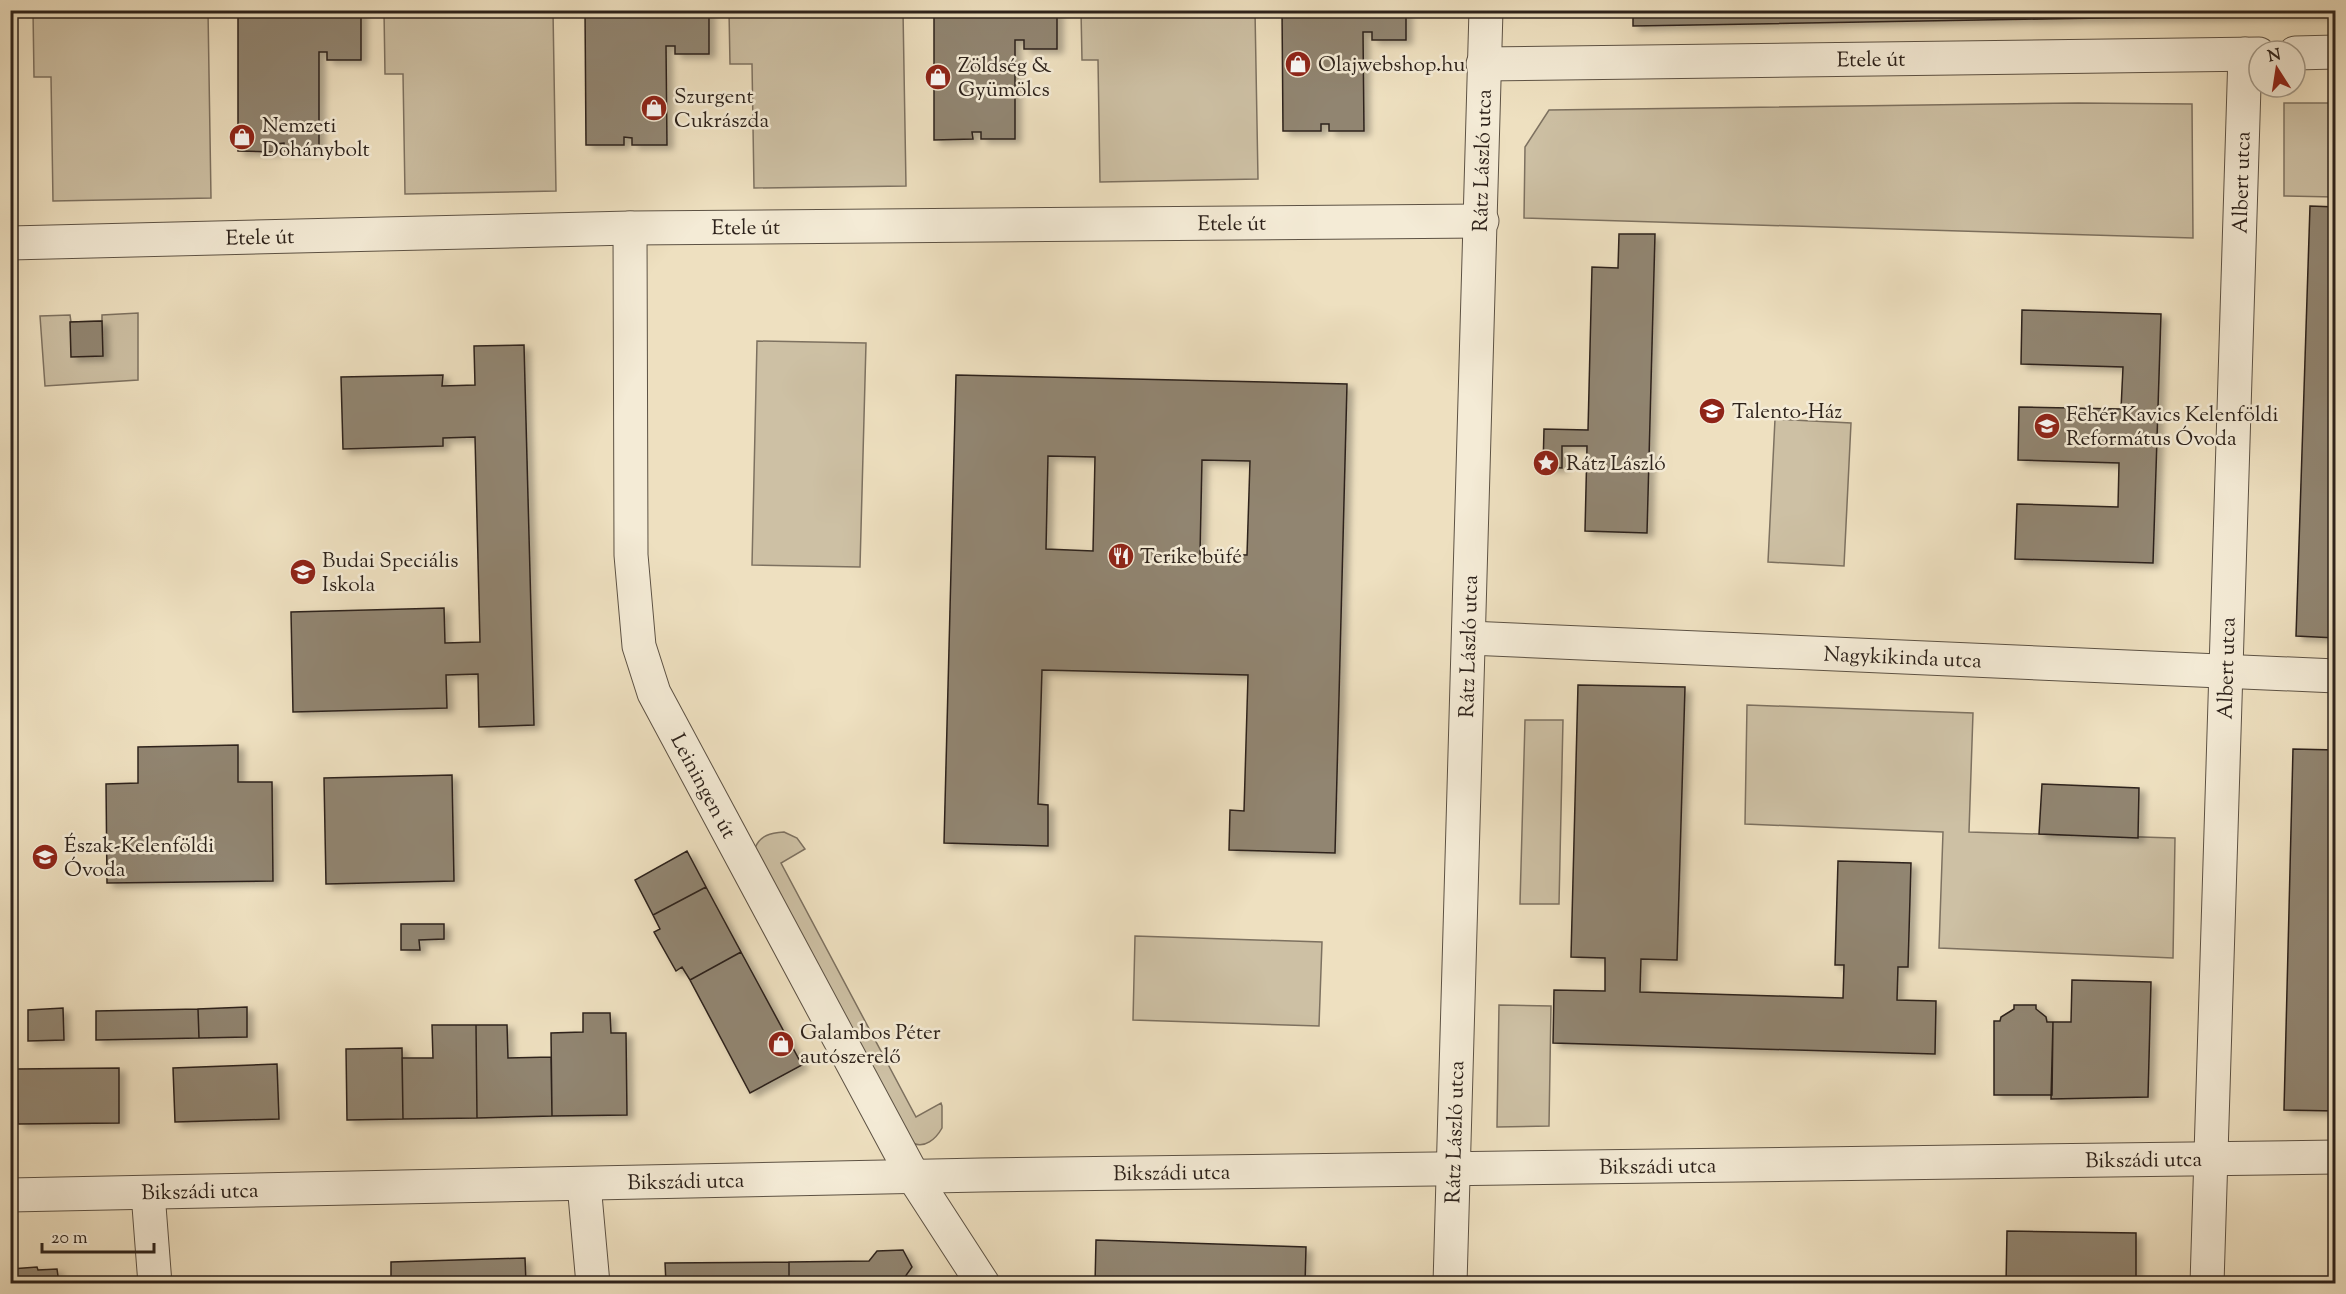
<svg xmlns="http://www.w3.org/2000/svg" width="2346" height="1294" font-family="'Sorts Mill Goudy',serif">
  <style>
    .green { fill: #cdc0a4; stroke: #7d7160; stroke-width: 1.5 }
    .building { fill: #918571; stroke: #2d221b; stroke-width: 1.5; fill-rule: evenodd; filter: url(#shadow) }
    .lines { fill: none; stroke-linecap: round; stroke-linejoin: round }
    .minor-casing { stroke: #5d5244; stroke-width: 35 }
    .minor { stroke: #f4ebd6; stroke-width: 33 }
    .labels { text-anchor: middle; stroke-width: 5; stroke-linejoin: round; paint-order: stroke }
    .street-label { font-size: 21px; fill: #2d221b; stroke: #f4ebd6 }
    .poi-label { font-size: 21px; fill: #2d221b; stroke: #f4ebd6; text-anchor: start }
  </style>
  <defs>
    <filter id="shadow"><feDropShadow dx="6" dy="4" stdDeviation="3" flood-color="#0004"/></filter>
  </defs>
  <rect width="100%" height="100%" fill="#eee0c0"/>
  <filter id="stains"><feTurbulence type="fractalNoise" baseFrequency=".00333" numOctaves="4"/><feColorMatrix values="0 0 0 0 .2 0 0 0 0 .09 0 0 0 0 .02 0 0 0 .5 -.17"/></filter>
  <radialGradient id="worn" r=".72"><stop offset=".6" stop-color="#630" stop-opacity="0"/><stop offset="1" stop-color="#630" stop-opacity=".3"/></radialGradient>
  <path class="green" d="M 33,11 L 208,11 L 211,198 L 53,201 L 51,77 L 34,77 Z
    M 384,11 L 553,11 L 556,191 L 405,194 L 403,74 L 385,74 Z
    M 729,11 L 903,11 L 906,186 L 754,188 L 752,64 L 730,64 Z
    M 1081,11 L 1255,11 L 1258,179 L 1100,182 L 1098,60 L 1082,60 Z
    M 2078,103 L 2192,104 L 2193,238 L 1524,218 L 1525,147 L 1549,110 Z
    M 2284,103 L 2335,103 L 2335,197 L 2284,196 Z
    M 138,313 L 138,380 L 45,386 L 40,316 L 70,315 L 71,322 L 102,321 L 102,315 Z
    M 757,341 L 866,343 L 860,567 L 752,565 Z
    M 1775,419 L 1851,423 L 1844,566 L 1768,562 Z
    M 1747,705 L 1973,713 L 1969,832 L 2175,838 L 2173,958 L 1939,948 L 1943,832 L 1745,824 Z
    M 1525,720 L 1563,720 L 1559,904 L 1520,904 Z
    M 784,832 L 797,838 L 805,849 L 781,863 L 916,1117 L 941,1103 L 942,1106 L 942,1128 C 936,1139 924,1149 913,1143 L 755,848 C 760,835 771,833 784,832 Z
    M 1135,936 L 1322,942 L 1319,1026 L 1133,1020 Z
    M 1499,1005 L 1551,1006 L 1549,1126 L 1497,1127 Z"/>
  <path class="building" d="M 238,10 L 361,10 L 361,60 L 327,60 L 327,52 L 319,52 L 319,151 L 285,151 L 284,143 L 276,144 L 276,152 L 238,151 Z
    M 585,10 L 709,10 L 709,54 L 675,54 L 675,46 L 666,46 L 667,145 L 632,145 L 632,138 L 624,137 L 624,145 L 586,145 Z
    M 934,10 L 1057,10 L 1057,49 L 1024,49 L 1024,40 L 1015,40 L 1015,139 L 981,139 L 981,132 L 972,132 L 973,139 L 934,140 Z
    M 1282,10 L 1406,10 L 1406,40 L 1372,40 L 1372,32 L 1363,32 L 1364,131 L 1329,131 L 1329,124 L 1321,124 L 1321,131 L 1283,131 Z
    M 1633,10 L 2336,10 L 2336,14 L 1633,26 Z
    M 2310,206 L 2336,207 L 2336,638 L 2296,636 Z
    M 1619,234 L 1655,234 L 1647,533 L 1585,531 L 1587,446 L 1562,446 L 1562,468 L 1543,467 L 1544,429 L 1588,430 L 1592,267 L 1618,268 Z
    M 2022,310 L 2161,314 L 2153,563 L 2015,559 L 2017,504 L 2118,507 L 2119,463 L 2018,460 L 2019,407 L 2121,409 L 2123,367 L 2021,364 Z
    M 102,321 L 103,356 L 71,357 L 70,322 Z
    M 524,345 L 534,725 L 479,727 L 478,674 L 446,675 L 447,708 L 293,712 L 291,612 L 444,608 L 445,643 L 480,642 L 475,437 L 443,438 L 443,446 L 343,449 L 341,377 L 443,375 L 442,386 L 475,385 L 474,346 Z
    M 956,375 L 1347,384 L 1335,853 L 1229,850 L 1230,810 L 1244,811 L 1248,675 L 1042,670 L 1038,804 L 1048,805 L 1048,846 L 944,843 ZM 1048,456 L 1095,457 L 1093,551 L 1046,549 ZM 1202,460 L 1250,461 L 1247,555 L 1200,554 Z
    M 1578,685 L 1685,687 L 1677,960 L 1641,959 L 1640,992 L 1843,998 L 1844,965 L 1835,965 L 1838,861 L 1911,863 L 1908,967 L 1898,967 L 1897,1000 L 1936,1001 L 1935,1054 L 1553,1043 L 1554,990 L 1605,991 L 1605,958 L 1571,957 Z
    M 238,745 L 238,782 L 272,782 L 273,881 L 107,883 L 106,784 L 138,783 L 138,747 Z
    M 2293,749 L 2336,750 L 2336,1111 L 2284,1110 Z
    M 452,775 L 454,881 L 326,884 L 324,778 Z
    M 2042,784 L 2139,788 L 2138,838 L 2039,834 Z
    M 687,851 L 706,887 L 653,915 L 635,880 Z
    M 706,887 L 741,952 L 690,980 L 682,967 L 676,971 L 654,932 L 660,929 L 653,915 Z
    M 401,924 L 444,924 L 444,939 L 419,940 L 420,950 L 401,950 Z
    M 741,952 L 802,1065 L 750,1093 L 690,980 Z
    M 2072,980 L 2151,982 L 2148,1097 L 2051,1099 L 2053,1022 L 2071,1022 Z
    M 2014,1005 L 2036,1005 L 2036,1009 L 2046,1017 L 2047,1022 L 2053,1022 L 2052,1095 L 1994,1095 L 1994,1021 L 2000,1021 L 2001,1017 L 2014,1009 Z
    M 247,1007 L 247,1037 L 199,1038 L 198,1009 Z
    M 63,1008 L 64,1040 L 28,1041 L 28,1010 Z
    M 198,1009 L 199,1038 L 96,1040 L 96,1011 Z
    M 583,1013 L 610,1013 L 611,1033 L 626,1033 L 627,1115 L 552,1116 L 551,1033 L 583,1032 Z
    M 432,1025 L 476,1025 L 477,1118 L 403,1119 L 402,1058 L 433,1058 Z
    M 476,1025 L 507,1025 L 508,1058 L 551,1057 L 552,1116 L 477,1118 Z
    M 402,1048 L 403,1119 L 347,1120 L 346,1049 Z
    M 277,1064 L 279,1119 L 175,1122 L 173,1068 Z
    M 119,1068 L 119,1123 L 18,1124 L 17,1069 Z
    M 2007,1231 L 2136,1233 L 2136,1284 L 2006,1284 Z
    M 1096,1240 L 1306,1247 L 1305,1284 L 1095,1284 Z
    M 903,1250 L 912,1267 L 900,1284 L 789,1284 L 789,1262 L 869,1261 L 877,1251 Z
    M 525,1258 L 526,1284 L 387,1284 L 391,1280 L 391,1262 Z
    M 789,1262 L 789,1284 L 666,1284 L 665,1263 Z
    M 37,1267 L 38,1270 L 57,1269 L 59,1283 L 72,1284 L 10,1284 L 11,1269 Z"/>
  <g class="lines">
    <defs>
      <g id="minor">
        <path d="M 2295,53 L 2336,52"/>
        <path id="s1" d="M 1483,64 L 2259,54"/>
        <path id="s2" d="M 630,228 L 631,555 L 639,646 L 654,693 L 913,1176 L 983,1284"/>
        <path id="s3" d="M 10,243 L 630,228 L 1482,221"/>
        <path id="s4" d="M 1469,638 L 2336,676"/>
        <path d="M 584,1184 L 593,1284"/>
        <path d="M 148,1193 L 155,1284"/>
        <path id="s5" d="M 10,1195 L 981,1175 L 2336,1157"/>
        <path id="s6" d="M 1450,1284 L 1486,10"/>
        <path id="s7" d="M 2207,1284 L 2245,54"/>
      </g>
    </defs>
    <use href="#minor" class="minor-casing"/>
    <use href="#minor" class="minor"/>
  </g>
  <defs>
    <symbol id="shop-disc" viewBox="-11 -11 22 22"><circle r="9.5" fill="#8f2418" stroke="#f4ebd6"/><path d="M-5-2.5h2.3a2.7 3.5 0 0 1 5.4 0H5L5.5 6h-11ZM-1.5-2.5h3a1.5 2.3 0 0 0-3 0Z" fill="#fff"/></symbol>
    <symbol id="school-disc" viewBox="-11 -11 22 22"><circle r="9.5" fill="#8f2418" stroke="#f4ebd6"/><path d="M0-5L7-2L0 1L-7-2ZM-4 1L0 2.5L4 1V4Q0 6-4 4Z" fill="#fff"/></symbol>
    <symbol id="sight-disc" viewBox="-11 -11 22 22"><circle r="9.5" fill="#8f2418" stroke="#f4ebd6"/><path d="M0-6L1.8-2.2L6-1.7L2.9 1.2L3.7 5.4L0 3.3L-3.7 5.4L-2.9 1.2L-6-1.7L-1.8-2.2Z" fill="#fff"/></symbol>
    <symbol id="restaurant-disc" viewBox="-11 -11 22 22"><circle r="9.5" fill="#8f2418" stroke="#f4ebd6"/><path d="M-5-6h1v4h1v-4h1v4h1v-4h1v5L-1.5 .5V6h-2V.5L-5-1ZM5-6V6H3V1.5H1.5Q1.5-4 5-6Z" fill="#fff"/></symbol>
  </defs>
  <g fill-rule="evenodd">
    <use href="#shop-disc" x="1283" y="49" width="30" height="30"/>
    <use href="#shop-disc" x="923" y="62" width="30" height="30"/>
    <use href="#shop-disc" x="639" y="93" width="30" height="30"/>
    <use href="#shop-disc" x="227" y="122" width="30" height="30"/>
    <use href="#school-disc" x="1697" y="396" width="30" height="30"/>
    <use href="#school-disc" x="2032" y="411" width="30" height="30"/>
    <use href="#sight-disc" x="1531" y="448" width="30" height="30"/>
    <use href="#restaurant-disc" x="1106" y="541" width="30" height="30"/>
    <use href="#school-disc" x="288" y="557" width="30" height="30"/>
    <use href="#school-disc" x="30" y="842" width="30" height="30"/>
    <use href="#shop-disc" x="766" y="1029" width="30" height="30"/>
  </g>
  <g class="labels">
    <g class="street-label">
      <text dy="7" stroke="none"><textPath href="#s1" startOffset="388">Etele út</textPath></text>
      <text dy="7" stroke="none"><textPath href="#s6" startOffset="1124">Rátz László utca</textPath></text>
      <text dy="7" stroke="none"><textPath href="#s7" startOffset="1102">Albert utca</textPath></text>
      <text dy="7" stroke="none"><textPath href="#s3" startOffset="1222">Etele út</textPath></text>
      <text dy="7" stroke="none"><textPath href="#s3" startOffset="736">Etele út</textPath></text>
      <text dy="7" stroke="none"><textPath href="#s3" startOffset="250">Etele út</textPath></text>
      <text dy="7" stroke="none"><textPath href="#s6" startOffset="638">Rátz László utca</textPath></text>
      <text dy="7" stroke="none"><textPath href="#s4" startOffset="434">Nagykikinda utca</textPath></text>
      <text dy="7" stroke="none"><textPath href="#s7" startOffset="616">Albert utca</textPath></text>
      <text dy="7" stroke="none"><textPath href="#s2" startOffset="573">Leiningen út</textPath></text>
      <text dy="7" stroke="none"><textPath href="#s6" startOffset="152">Rátz László utca</textPath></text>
      <text dy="7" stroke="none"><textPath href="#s5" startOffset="2134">Bikszádi utca</textPath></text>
      <text dy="7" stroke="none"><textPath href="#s5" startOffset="1648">Bikszádi utca</textPath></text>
      <text dy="7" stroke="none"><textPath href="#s5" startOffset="1162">Bikszádi utca</textPath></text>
      <text dy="7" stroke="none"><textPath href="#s5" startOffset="676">Bikszádi utca</textPath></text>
      <text dy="7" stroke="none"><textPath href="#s5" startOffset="190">Bikszádi utca</textPath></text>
    </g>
    <g class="poi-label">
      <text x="1318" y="71">Olajwebshop.hu</text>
      <text x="958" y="72">Zöldség &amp;<tspan x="958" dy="24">Gyümölcs</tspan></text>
      <text x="674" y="103">Szurgent<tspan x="674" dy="24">Cukrászda</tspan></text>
      <text x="262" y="132">Nemzeti<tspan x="262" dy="24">Dohánybolt</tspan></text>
      <text x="1732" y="418">Talento-Ház</text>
      <text x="2066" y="421">Fehér Kavics Kelenföldi<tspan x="2066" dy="24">Református Óvoda</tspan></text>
      <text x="1566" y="470">Rátz László</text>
      <text x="1140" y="563">Terike büfé</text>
      <text x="322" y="567">Budai Speciális<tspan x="322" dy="24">Iskola</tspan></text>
      <text x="64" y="852">Észak-Kelenföldi<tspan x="64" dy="24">Óvoda</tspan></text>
      <text x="800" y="1039">Galambos Péter<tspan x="800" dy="24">autószerelő</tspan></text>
    </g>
  </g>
  <rect width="2346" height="1294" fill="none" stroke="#eee0c0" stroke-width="36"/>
  <rect x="12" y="12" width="2322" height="1270" fill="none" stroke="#2d221b" stroke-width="3"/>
  <rect x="18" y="18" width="2310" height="1258" fill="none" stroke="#2d221b" stroke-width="1.5"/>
  <g transform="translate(2277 69) rotate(348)"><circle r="28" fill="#f4ebd6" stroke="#a49b8b" stroke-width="1.5"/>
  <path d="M0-4.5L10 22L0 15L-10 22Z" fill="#8f2418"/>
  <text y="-9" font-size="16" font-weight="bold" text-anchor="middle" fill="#2d221b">N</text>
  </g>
  <path d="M42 1243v9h112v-9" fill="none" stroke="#2d221b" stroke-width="3"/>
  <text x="51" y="1243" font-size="18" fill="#2d221b" stroke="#f4ebd6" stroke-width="4.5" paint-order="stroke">20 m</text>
  <rect width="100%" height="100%" filter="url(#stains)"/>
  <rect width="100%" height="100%" fill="url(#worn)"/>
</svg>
